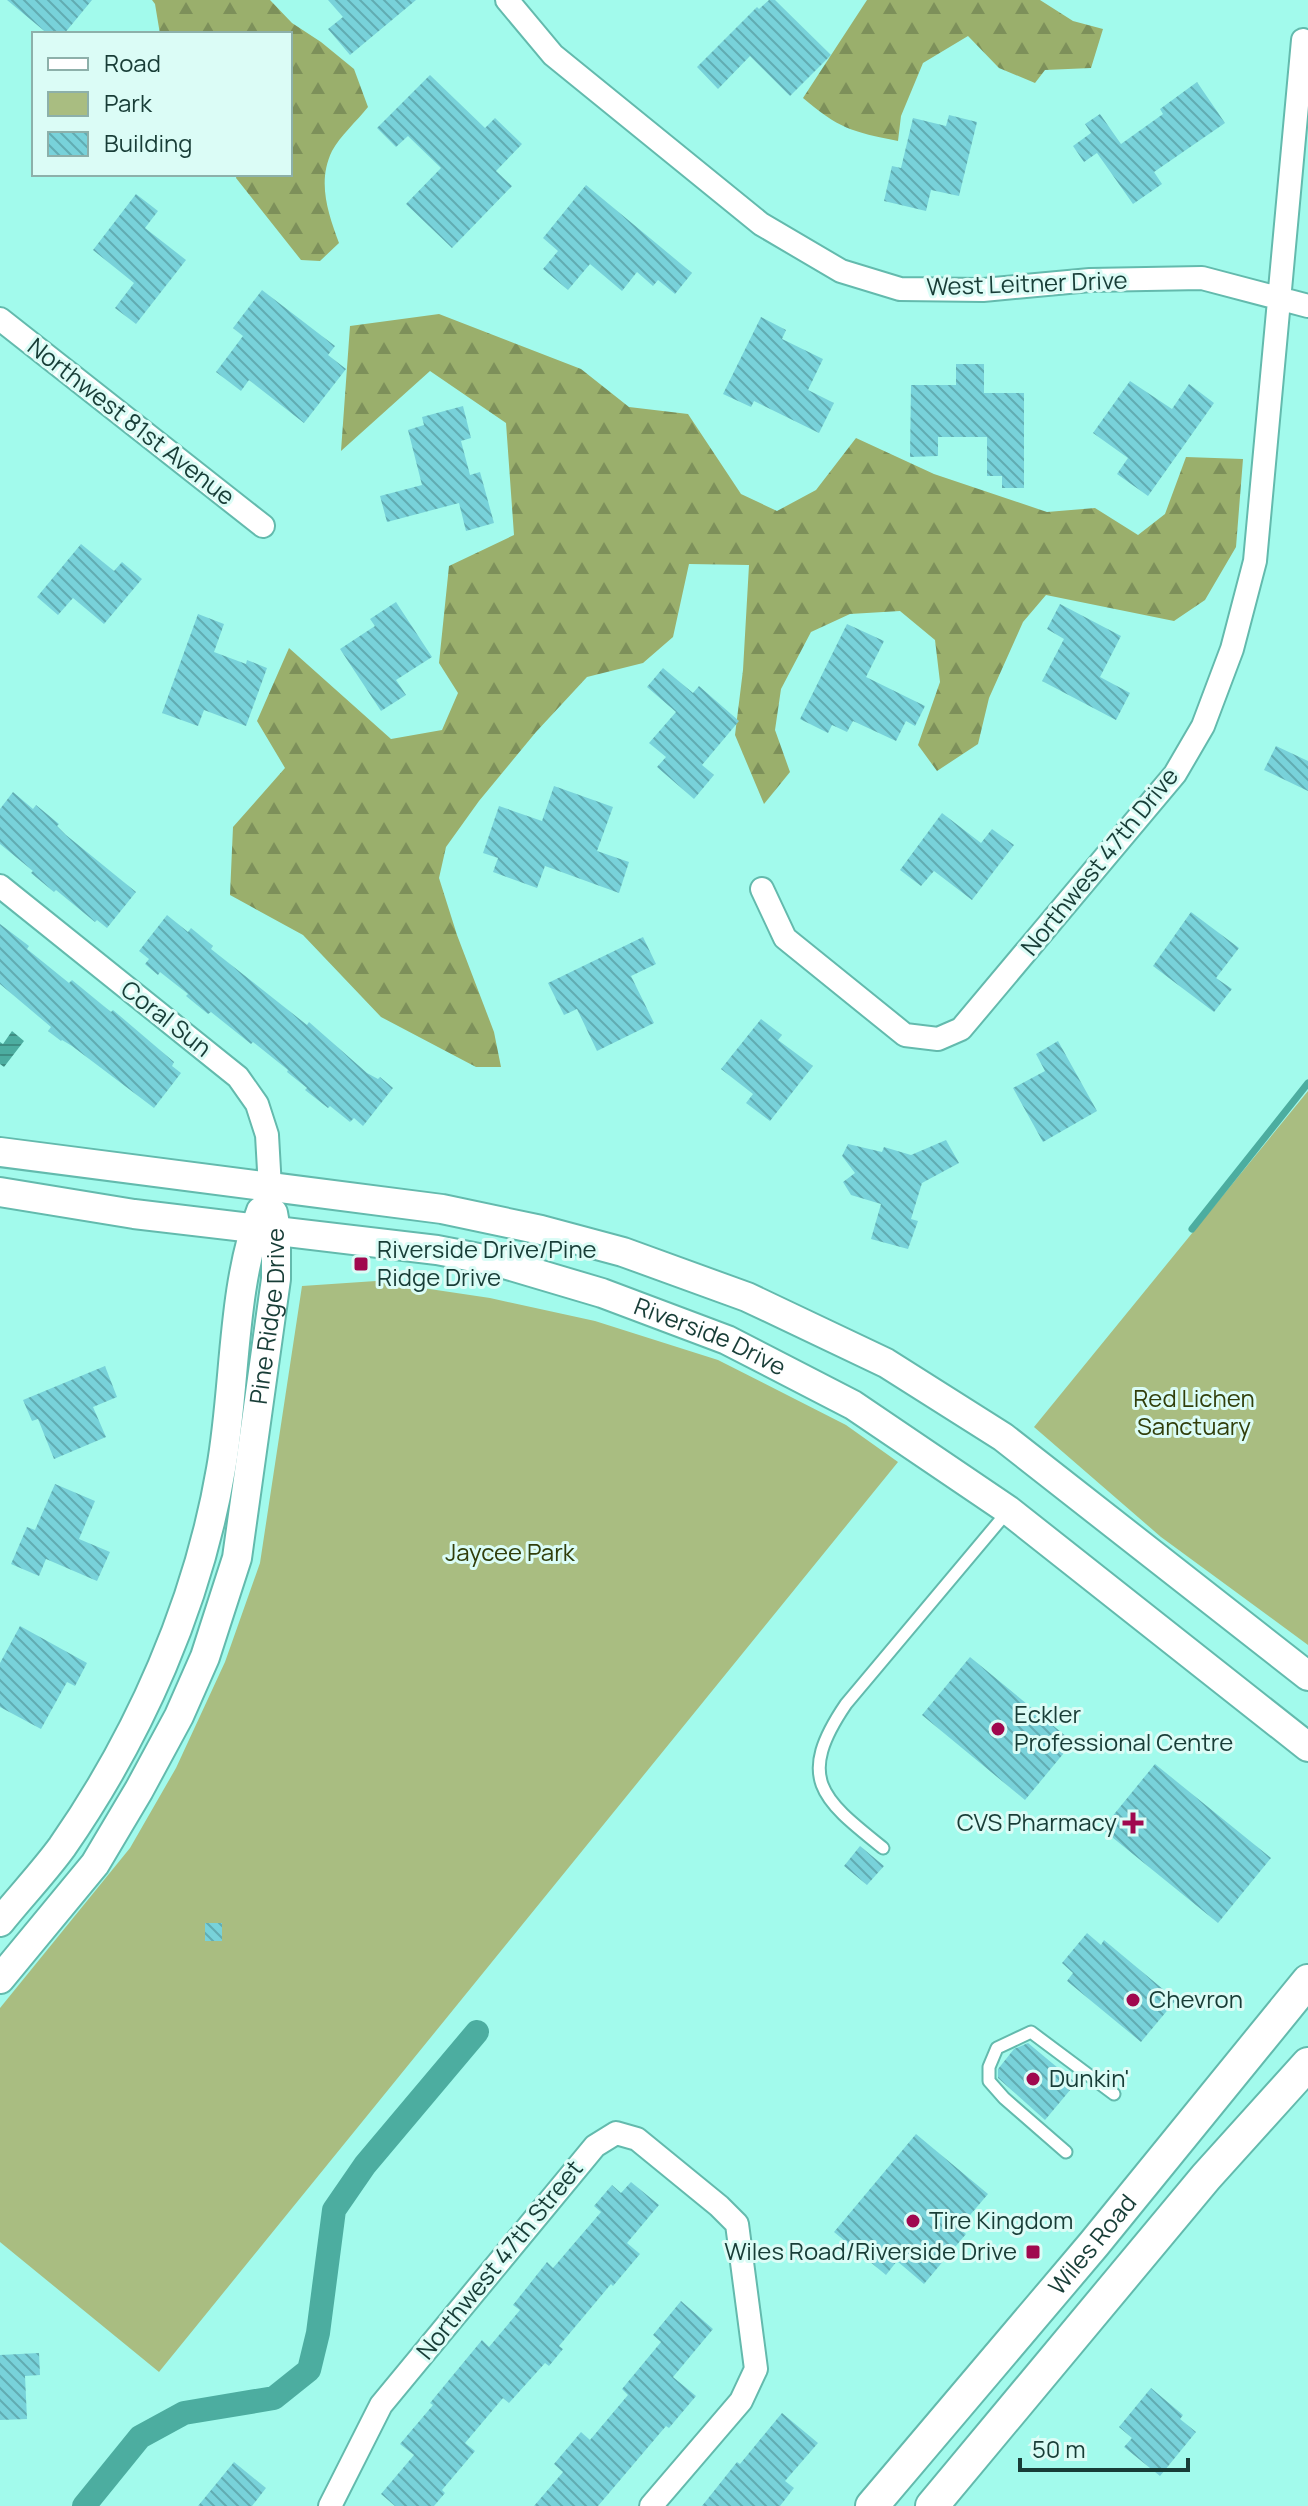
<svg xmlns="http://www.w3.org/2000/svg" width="1308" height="2506" font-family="Manrope,sans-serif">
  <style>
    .green { fill: #a9bd81 }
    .forest { fill: url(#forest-firs) }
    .water { fill: url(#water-rules) }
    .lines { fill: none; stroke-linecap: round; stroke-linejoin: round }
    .stream { stroke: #4cada0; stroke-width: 7 }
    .canal { stroke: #4cada0; stroke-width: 24 }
    .building { fill: url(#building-back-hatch) }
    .service-casing { stroke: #63baad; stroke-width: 15 }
    .minor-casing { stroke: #63baad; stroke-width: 26 }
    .tertiary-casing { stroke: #63baad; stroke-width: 32 }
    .secondary-casing { stroke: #63baad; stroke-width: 36 }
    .service { stroke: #fff; stroke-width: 11 }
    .minor { stroke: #fff; stroke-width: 22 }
    .tertiary { stroke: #fff; stroke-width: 28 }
    .secondary { stroke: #fff; stroke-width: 32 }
    .poi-dot { fill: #a0084e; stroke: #dbfcf6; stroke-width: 3 }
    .labels { text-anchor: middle; stroke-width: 6; stroke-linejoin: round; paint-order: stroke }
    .street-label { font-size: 24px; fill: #183d37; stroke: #dbfcf6 }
    .poi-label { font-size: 24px; fill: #183d37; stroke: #dbfcf6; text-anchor: start }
    .park-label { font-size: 24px; fill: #313e0a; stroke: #dbfcf6 }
  </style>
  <defs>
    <pattern id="forest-firs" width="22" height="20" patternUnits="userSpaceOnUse" patternTransform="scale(2)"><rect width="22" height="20" fill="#9aaf6c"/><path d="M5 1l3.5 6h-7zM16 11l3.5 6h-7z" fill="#7d905a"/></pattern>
    <pattern id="water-rules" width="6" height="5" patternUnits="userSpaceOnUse" patternTransform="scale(2)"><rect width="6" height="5" fill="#4cada0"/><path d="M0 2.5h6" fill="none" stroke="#3e8e83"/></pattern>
    <pattern id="building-back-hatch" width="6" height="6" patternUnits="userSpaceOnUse" patternTransform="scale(2)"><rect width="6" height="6" fill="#78d2da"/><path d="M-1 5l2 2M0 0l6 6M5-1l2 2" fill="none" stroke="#61acb2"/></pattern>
  </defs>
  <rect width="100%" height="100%" fill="#a2faec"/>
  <path class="green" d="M 1308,1091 L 1308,1645 L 1161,1537 L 1034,1427 Z
    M 376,1281 L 490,1298 L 595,1321 L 718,1360 L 846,1425 L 898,1462 L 159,2372 L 0,2242 L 0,2008 L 130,1848 L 176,1768 L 225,1662 L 260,1563 L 302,1286 Z"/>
  <path class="forest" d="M 152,0 L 270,0 L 292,23 L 321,42 L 354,69 L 368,107 C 357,121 340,136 332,151 C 317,182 328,213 339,243 L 320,261 L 301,260 L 236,178 L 237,174 L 290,174 L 290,34 L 160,34 L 155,4 Z
    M 867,0 L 1040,0 L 1073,21 L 1103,29 L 1091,68 L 1045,70 L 1035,83 L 999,68 L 968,36 L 923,63 L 901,116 L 898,141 C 852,132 838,128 803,98 Z
    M 439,314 L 581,369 L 629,407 L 688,414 L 741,494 L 777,511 L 816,490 L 856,438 L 934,474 L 1047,512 L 1095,508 L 1138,535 L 1165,514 L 1186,457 L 1243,459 L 1236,547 L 1205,600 L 1174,621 L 1046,595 L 1023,622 L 989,698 L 978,744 L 937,771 L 918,745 L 940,682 L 935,640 L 900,611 L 850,614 L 811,632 L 781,689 L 775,730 L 790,772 L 764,804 L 735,735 L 743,670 L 749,565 L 689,564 L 673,637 L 643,663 L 587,677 L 536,732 L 479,801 L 446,847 L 439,878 L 457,935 L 494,1032 L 501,1067 L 476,1067 L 381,1017 L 303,935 L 230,895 L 233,827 L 285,768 L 257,721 L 289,648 L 391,739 L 442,730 L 458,693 L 439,663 L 449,566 L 514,535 L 506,423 L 430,371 L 341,451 L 350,326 Z"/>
  <path class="water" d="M 12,1031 L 24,1041 L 4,1067 L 0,1064 L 0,1042 L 3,1044 Z"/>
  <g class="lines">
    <path class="stream" d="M 1192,1229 L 1308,1083"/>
    <path class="canal" d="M 84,2506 L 140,2437 L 184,2413 L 274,2398 L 309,2370 L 318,2333 L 334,2210 L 365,2165 L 477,2032"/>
  </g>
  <path class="building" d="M 7,0 L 92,0 L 64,34 L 48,34 Z
    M 328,0 L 416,0 L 350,55 L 328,29 L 343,17 Z
    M 769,0 L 775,0 L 831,55 L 790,96 L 750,56 L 718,89 L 697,67 L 757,7 L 759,9 Z
    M 430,75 L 485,128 L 495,118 L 522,144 L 496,171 L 512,186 L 452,248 L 406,204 L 441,168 L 408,136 L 396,147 L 377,128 Z
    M 1197,82 L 1225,123 L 1154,172 L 1162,184 L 1133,204 L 1097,153 L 1084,162 L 1073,146 L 1091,133 L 1085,124 L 1100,114 L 1121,144 L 1163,114 L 1160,109 Z
    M 949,115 L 977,122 L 959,196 L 931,190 L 926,211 L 884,201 L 892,166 L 901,168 L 913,118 L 946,126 Z
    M 586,185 L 692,273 L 675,294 L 658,280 L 653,286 L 637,272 L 622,291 L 590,264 L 568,290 L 543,269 L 558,251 L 543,238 Z
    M 136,194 L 158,211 L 145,228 L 186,260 L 136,324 L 115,308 L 134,283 L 93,250 Z
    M 262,290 L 335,346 L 328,355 L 346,369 L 304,423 L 249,380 L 241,391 L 216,372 L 243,336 L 233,328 Z
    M 761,317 L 786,330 L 782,339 L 823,359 L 808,390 L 834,403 L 819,433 L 754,401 L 751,407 L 723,394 Z
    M 956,364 L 984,364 L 984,393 L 1024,393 L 1024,488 L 1002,488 L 1002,476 L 987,476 L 987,437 L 938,437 L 938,456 L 910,457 L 911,385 L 956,385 Z
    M 1130,381 L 1172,409 L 1189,384 L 1214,403 L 1148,496 L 1117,474 L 1128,458 L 1093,433 Z
    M 463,406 L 471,438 L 461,441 L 470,475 L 480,472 L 494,523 L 466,531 L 459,503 L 387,522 L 380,496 L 422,485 L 408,430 L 424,425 L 422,417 Z
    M 81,544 L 114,571 L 122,562 L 142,579 L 104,624 L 73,598 L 58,615 L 37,597 Z
    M 396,602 L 432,657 L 396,680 L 406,695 L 381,711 L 340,649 L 375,626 L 370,619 Z
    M 1060,604 L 1121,636 L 1100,677 L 1130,693 L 1116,720 L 1042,681 L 1064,639 L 1047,629 Z
    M 198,614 L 224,624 L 214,652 L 246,664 L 247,660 L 267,668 L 246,726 L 204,710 L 198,726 L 162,713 Z
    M 847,624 L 884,641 L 866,677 L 925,706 L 915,726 L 906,721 L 896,741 L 853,721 L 847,732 L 832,725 L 828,733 L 800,719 Z
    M 663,668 L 693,693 L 699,686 L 739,721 L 702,765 L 714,775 L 694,799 L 657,767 L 666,757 L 649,743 L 676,712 L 647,687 Z
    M 1276,746 L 1308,761 L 1308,791 L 1264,770 Z
    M 554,786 L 613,807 L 597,851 L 629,862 L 619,893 L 545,866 L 537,888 L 493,872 L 498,858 L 483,853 L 499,806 L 542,821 Z
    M 13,792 L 33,809 L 36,805 L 59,824 L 57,826 L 66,835 L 136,892 L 107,928 L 97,920 L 95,922 L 56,890 L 54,892 L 31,873 L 33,871 L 0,844 L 0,809 Z
    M 942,813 L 981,843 L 992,829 L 1014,845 L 972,900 L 934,871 L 921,886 L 900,870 Z
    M 1191,912 L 1239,948 L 1216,978 L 1232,989 L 1214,1012 L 1153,966 Z
    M 167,915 L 188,932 L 191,928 L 213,946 L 211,949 L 249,979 L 307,1025 L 309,1022 L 367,1073 L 378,1079 L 380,1077 L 393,1088 L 363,1126 L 354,1118 L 350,1122 L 330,1106 L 328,1108 L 305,1090 L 307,1088 L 287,1072 L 288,1070 L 253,1042 L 251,1044 L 211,1012 L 208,1014 L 186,996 L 188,994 L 160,972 L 158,975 L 145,964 L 149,959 L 139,951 Z
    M 0,924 L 29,946 L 27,949 L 69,983 L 72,980 L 111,1012 L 113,1010 L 174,1062 L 172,1066 L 181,1073 L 154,1108 L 72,1046 L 62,1040 L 61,1041 L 48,1031 L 51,1027 L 0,984 Z
    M 643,937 L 656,964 L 631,976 L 654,1023 L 597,1051 L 577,1009 L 564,1015 L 548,983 Z
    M 761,1019 L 782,1035 L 778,1040 L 813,1066 L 770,1121 L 746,1103 L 753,1094 L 721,1069 Z
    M 1058,1041 L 1097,1111 L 1043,1142 L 1013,1088 L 1045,1071 L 1036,1054 Z
    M 946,1140 L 959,1163 L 922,1183 L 911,1219 L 918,1221 L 908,1249 L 871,1239 L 881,1204 L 851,1195 L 843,1182 L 855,1173 L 842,1156 L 848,1144 L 882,1152 L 884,1147 L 911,1155 Z
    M 105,1366 L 117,1397 L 93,1407 L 106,1437 L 54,1459 L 38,1419 L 32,1421 L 23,1400 Z
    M 55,1484 L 95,1501 L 79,1539 L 110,1552 L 97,1581 L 46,1559 L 39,1576 L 11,1564 L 27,1527 L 35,1530 Z
    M 20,1626 L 87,1663 L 75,1686 L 67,1682 L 41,1729 L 0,1707 L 0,1663 Z
    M 970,1657 L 1073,1742 L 1025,1800 L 922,1715 Z
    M 1155,1764 L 1271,1858 L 1218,1923 L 1102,1829 Z
    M 860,1846 L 884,1866 L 867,1885 L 844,1866 Z
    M 205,1923 L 222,1923 L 222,1941 L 205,1941 Z
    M 1087,1933 L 1101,1945 L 1104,1940 L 1176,2000 L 1141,2042 L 1067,1981 L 1073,1973 L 1062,1963 Z
    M 1028,2043 L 1076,2083 L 1045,2120 L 998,2078 L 998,2069 L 1014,2049 Z
    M 916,2134 L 988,2194 L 959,2228 L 966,2234 L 924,2284 L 897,2261 L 886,2275 L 834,2232 Z
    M 631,2182 L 659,2205 L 627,2243 L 640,2254 L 613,2286 L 611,2284 L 559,2346 L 563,2349 L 549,2366 L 545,2363 L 509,2403 L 503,2398 L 465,2443 L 475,2451 L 442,2490 L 445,2493 L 434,2506 L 395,2506 L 381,2494 L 414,2455 L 400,2444 L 433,2405 L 430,2403 L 482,2340 L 489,2347 L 520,2310 L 513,2305 L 547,2262 L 553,2268 L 601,2212 L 594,2206 L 612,2185 L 621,2193 Z
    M 681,2301 L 713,2329 L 673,2377 L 696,2396 L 669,2428 L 666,2426 L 598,2506 L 534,2506 L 563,2472 L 554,2464 L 581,2432 L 590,2440 L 628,2395 L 622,2389 L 661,2342 L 653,2335 Z
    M 39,2353 L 40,2375 L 25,2376 L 27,2419 L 0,2420 L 0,2355 Z
    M 1151,2388 L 1183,2415 L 1180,2419 L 1196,2432 L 1160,2476 L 1124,2447 L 1132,2438 L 1119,2427 Z
    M 782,2413 L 818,2443 L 785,2481 L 794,2488 L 780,2506 L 702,2506 L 737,2462 L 740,2464 Z
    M 234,2462 L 266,2488 L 252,2506 L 198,2506 Z"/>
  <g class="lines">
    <defs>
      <path id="service" d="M 883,1848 C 822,1799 795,1779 846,1704 L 1008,1511
        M 1066,2152 L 1004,2098 L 989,2081 L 989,2067 L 997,2048 L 1031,2032 L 1114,2094"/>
      <path id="minor" d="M 507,0 L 553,55 L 761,224 L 841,271 L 900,289 L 983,290 L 1090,280 L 1202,278 L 1308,306
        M 0,319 L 263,526
        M 0,886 L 238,1077 L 257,1104 L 267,1135 L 270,1188
        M 762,889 L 785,938 L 905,1035 L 938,1039 L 961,1029 L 1175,774 L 1203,726 L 1232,649 L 1255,561 L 1303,40
        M 330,2506 L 381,2405 L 595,2146 L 616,2133 L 637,2139 L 719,2206 L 737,2224 L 756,2369 L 741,2401 L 651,2506"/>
      <g id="tertiary">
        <path d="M 0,1152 L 442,1209 L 541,1230 L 623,1252 L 747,1297 L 886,1363 L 1003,1437 L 1308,1676"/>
        <path id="s1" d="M 0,1192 L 134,1214 L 437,1250 L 494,1261 L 602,1293 L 727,1340 L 853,1405 L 1008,1510 L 1308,1747"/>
        <path d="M 0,1922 C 20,1897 43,1873 62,1847 C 140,1735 198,1603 221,1469 C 236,1386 231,1290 261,1211"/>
        <path id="s2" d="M 0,1979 L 95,1864 L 139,1790 L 179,1716 L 205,1657 L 237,1558 L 276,1279 L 276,1230 L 273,1213"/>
      </g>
      <g id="secondary">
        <path id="s3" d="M 872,2506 L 1094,2244 L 1308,1981"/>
        <path d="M 932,2506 L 1206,2177 L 1308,2064"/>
      </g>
    </defs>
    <use href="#service" class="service-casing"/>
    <use href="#minor" class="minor-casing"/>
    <use href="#tertiary" class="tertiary-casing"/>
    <use href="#secondary" class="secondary-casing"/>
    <use href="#service" class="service"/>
    <use href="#minor" class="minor"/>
    <use href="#tertiary" class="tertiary"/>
    <use href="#secondary" class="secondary"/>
  </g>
  <g class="poi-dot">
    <rect x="353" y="1256" width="16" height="16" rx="4"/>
    <circle cx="998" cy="1729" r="8"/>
    <path d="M1129 1811h8v8h8v8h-8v8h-8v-8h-8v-8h8z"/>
    <circle cx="1133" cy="2000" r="8"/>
    <circle cx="1033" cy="2079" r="8"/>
    <circle cx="913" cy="2221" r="8"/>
    <rect x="1025" y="2244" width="16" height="16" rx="4"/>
  </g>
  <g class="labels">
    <g class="street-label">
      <text transform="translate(1027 284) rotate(-2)" y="8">West Leitner Drive</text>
      <text transform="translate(131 422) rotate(38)" y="8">Northwest 81st Avenue</text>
      <text transform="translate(1100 862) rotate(-51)" y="8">Northwest 47th Drive</text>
      <text transform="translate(166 1019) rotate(38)" y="8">Coral Sun</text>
      <text dy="8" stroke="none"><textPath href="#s2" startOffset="732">Pine Ridge Drive</textPath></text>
      <text dy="8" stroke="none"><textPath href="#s1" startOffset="728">Riverside Drive</textPath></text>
      <text dy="8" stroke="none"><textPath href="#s3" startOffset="342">Wiles Road</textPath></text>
      <text transform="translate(500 2260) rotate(-51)" y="8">Northwest 47th Street</text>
    </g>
    <g class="poi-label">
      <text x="377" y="1258">Riverside Drive/Pine<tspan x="377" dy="28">Ridge Drive</tspan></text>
      <text x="1014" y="1723">Eckler<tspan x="1014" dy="28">Professional Centre</tspan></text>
      <text x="1117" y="1831" text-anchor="end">CVS Pharmacy</text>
      <text x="1149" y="2008">Chevron</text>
      <text x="1049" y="2087">Dunkin'</text>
      <text x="929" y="2229">Tire Kingdom</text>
      <text x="1017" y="2260" text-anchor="end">Wiles Road/Riverside Drive</text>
    </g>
    <g class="park-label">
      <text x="1194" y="1407">Red Lichen<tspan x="1194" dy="28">Sanctuary</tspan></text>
      <text x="510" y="1561">Jaycee Park</text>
    </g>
  </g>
  <rect x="32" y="32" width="260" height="144" fill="#dbfcf6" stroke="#8db0aa" stroke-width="2"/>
  <rect x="48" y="58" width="40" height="12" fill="#ffffff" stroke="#8db0aa" stroke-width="2"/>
  <text x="104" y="72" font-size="24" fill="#183d37">Road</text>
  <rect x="48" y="92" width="40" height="24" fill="#a9bd81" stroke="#8db0aa" stroke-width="2"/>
  <text x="104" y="112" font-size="24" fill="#183d37">Park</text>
  <rect x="48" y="132" width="40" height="24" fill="url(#building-back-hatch)" stroke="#8db0aa" stroke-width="2"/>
  <text x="104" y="152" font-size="24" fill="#183d37">Building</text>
  <path d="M1020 2458v12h168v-12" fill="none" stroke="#183d37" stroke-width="4"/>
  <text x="1032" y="2458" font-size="24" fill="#183d37" stroke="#dbfcf6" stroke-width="6" paint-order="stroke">50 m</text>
</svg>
